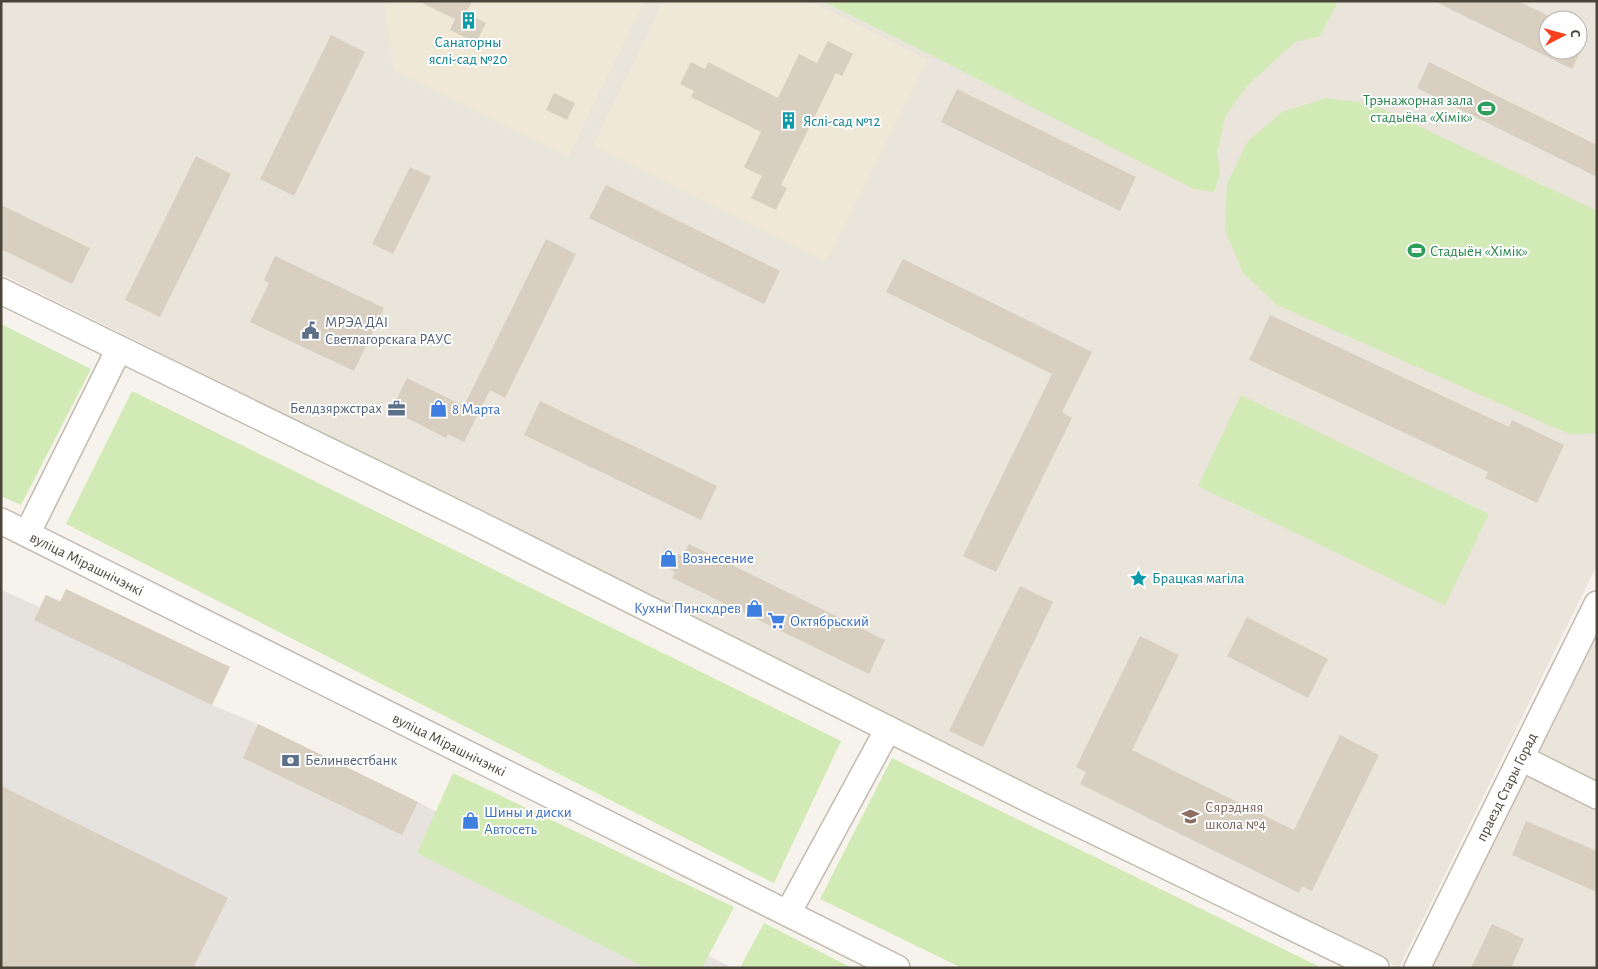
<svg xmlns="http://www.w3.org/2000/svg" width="1598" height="969" font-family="'Alegreya Sans',sans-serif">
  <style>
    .residential { fill: #eae5da; fill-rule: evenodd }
    .industrial { fill: #e6e2dd }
    .education { fill: #efe8d6 }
    .green { fill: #d2eab5 }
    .building { fill: #d8cfc1 }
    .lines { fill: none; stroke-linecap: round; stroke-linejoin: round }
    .minor-casing { stroke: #c2bbae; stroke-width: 28 }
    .minor { stroke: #fff; stroke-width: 25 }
    .labels { text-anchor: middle; stroke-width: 4; stroke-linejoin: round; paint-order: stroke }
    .culture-label { font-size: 15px; fill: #0d838f; stroke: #fff; text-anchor: start }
    .leisure-label { font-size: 15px; fill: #27864d; stroke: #fff; text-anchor: end }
    .service-label { font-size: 15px; fill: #4e5e75; stroke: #fff; text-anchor: start }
    .shop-label { font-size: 15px; fill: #366cbe; stroke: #fff; text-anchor: start }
    .street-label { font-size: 15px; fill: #4b4439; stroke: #fff }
    .education-label { font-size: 15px; fill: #785e54; stroke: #fff; text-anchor: start }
  </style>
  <rect width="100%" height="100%" fill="#f6f3ec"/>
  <path class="residential" d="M 1,1 L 1597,1 L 1597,565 L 1399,968 L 723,640 L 137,341 L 1,274 ZM 1548,20 L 1578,20 L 1578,50 L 1548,50 Z
    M 1597,628 L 1597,968 L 1431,968 Z"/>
  <path class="industrial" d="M 1,590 L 40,607 L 46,595 L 230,667 L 212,705 L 258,724 L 418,802 L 732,968 L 1,968 Z"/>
  <path class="education" d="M 384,1 L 644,1 L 568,157 L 393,70 Z
    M 664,1 L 809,1 L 927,60 L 826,262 L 593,146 Z"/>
  <path class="green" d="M 822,1 L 1336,1 L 1336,6 L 1320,36 L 1295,42 L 1247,86 L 1226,115 L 1217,153 L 1220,174 L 1214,192 L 1194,189 L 917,48 Z
    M 1326,98 L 1372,104 L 1597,211 L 1597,433 L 1569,434 L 1277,305 L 1243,273 L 1225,230 L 1227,184 L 1247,142 L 1282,112 Z
    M 1,324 L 91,369 L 21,505 L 1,496 Z
    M 132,391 L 841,741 L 774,883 L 66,524 Z
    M 1241,395 L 1489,514 L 1445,605 L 1198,486 Z
    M 892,758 L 1322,968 L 962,968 L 820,899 Z
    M 453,773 L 734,907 L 702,968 L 646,968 L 417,853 Z
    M 764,923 L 852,968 L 740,968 Z"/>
  <path class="building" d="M 418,1 L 472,1 L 466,13 L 486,23 L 476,43 L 450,30 L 455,19 Z
    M 1434,1 L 1518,1 L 1557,20 L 1548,20 L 1548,50 L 1578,50 L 1578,31 L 1588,36 L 1572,69 Z
    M 331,35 L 365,52 L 294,196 L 260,179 Z
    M 828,41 L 853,54 L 842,76 L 836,73 L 781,185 L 787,188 L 776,210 L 751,198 L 762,176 L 744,167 L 761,132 L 691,97 L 694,91 L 680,84 L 691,62 L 705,69 L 708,62 L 778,98 L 799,54 L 817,63 Z
    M 1429,62 L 1597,145 L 1597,177 L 1417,88 Z
    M 957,89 L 1136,177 L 1120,211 L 941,122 Z
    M 554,93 L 575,103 L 567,120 L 546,110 Z
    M 196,156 L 231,174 L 160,317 L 125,300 Z
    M 410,167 L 431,177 L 393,254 L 372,244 Z
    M 606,185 L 780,271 L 764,304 L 589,218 Z
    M 1,205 L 90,248 L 72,284 L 1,249 Z
    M 546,239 L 576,254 L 505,398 L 490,390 L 464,442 L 448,434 L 446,438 L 391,410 L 407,378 L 464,406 Z
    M 275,256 L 384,308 L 354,371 L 250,322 L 269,283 L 264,280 Z
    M 903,259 L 1092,352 L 1062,412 L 1072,418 L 996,572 L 963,556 L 1052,374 L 886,292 Z
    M 1270,315 L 1509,427 L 1512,420 L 1564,445 L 1537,503 L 1485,478 L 1488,472 L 1249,360 Z
    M 540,401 L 717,486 L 701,520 L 524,435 Z
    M 689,544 L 885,640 L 869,674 L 672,578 L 675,572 L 658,563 L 665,548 L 683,556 Z
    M 1020,586 L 1053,602 L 983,747 L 949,731 Z
    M 66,589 L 230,667 L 212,705 L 34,620 L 46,595 L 60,602 Z
    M 1247,617 L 1328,659 L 1308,698 L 1227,656 Z
    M 1140,636 L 1179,655 L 1132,750 L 1294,830 L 1340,735 L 1379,755 L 1312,891 L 1302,886 L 1299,893 L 1080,784 L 1086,772 L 1076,767 Z
    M 258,724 L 418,802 L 402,835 L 243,758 Z
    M 1,786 L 228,898 L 193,968 L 1,968 Z
    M 1526,821 L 1597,851 L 1597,892 L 1512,855 Z
    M 1492,924 L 1524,939 L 1511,968 L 1471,968 Z"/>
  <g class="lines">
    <defs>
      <g id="minor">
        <path d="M 1,291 L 473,521 L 1038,804 L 1376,968"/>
        <path id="s1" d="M 1,521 L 897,968"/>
        <path d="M 27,534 L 119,349"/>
        <path d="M 1521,758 L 1597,796"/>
        <path d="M 788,913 L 888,729"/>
        <path id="s2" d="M 1417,968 L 1597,604"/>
      </g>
    </defs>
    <use href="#minor" class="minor-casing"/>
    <use href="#minor" class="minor"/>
  </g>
  <defs>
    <symbol id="building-bare" viewBox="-9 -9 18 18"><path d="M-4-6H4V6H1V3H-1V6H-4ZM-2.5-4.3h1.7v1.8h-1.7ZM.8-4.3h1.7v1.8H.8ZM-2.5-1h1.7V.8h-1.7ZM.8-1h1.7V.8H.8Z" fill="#0f9aa8" stroke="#fff" stroke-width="2.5" paint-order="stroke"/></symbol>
    <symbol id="stadium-bare" viewBox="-9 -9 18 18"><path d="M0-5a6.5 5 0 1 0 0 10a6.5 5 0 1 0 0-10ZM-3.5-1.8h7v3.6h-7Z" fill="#2e9e5b" stroke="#fff" stroke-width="2.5" paint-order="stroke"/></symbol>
    <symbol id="civic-bare" viewBox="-9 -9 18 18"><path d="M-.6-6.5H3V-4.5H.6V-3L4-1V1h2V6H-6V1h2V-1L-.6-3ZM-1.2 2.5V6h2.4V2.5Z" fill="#5c6f8a" stroke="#fff" stroke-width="2.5" paint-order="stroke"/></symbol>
    <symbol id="office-bare" viewBox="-9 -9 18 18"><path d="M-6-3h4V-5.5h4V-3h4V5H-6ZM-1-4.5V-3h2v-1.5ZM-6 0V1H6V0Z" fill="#5c6f8a" stroke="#fff" stroke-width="2.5" paint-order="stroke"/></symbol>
    <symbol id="shop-bare" viewBox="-9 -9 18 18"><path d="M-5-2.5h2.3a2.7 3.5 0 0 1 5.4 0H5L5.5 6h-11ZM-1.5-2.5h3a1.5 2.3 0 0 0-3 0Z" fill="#3f7fe0" stroke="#fff" stroke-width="2.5" paint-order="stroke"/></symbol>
    <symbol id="sight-bare" viewBox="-9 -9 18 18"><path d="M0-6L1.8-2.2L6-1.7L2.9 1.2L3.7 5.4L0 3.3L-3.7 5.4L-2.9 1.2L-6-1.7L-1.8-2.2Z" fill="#0f9aa8" stroke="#fff" stroke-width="2.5" paint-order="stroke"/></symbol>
    <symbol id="supermarket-bare" viewBox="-9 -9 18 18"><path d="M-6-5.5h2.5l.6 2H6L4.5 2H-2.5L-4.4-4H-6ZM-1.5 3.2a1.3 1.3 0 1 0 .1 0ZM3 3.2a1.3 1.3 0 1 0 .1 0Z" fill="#3f7fe0" stroke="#fff" stroke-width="2.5" paint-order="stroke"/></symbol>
    <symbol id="bank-bare" viewBox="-9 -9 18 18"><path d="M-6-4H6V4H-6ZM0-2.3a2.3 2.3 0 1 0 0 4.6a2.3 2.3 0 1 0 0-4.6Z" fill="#5c6f8a" stroke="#fff" stroke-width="2.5" paint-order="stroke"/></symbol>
    <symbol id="school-bare" viewBox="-9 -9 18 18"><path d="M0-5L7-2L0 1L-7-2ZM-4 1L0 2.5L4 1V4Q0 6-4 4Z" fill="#8d6e63" stroke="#fff" stroke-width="2.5" paint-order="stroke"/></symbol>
  </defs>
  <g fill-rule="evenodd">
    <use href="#building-bare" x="456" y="8" width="25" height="25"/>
    <use href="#stadium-bare" x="1474" y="96" width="25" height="25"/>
    <use href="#building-bare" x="776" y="108" width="25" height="25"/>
    <use href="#stadium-bare" x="1404" y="238" width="25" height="25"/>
    <use href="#civic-bare" x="298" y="318" width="25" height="25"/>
    <use href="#office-bare" x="384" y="396" width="25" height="25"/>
    <use href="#shop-bare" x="426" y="396" width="25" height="25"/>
    <use href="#shop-bare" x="656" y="546" width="25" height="25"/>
    <use href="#sight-bare" x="1126" y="566" width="25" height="25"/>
    <use href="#shop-bare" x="742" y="596" width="25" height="25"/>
    <use href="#supermarket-bare" x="764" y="608" width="25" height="25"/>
    <use href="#bank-bare" x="278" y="748" width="25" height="25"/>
    <use href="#school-bare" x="1178" y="804" width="25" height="25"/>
    <use href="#shop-bare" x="458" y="808" width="25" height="25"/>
  </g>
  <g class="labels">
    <g class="culture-label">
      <text x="468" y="47" text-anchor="middle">Санаторны<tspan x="468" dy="17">яслі-сад №20</tspan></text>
      <text x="803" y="126">Яслі-сад №12</text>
      <text x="1152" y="583">Брацкая магіла</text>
    </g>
    <g class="leisure-label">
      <text x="1473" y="105">Трэнажорная зала<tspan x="1473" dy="17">стадыёна «Хімік»</tspan></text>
      <text x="1430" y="256" text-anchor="start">Стадыён «Хімік»</text>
    </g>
    <g class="service-label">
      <text x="325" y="327">МРЭА ДАІ<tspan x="325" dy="17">Светлагорскага РАУС</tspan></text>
      <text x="382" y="413" text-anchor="end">Белдзяржстрах</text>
      <text x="305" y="765">Белинвестбанк</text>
    </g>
    <g class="shop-label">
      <text x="452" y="414">8 Марта</text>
      <text x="682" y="563">Вознесение</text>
      <text x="741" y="613" text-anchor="end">Кухни Пинскдрев</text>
      <text x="790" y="626">Октябрьский</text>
      <text x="484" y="817">Шины и диски<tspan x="484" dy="17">Автосеть</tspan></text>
    </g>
    <g class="street-label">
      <text dy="5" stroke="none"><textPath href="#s1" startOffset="96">вуліца Мірашнічэнкі</textPath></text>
      <text dy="5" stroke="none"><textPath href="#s1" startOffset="501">вуліца Мірашнічэнкі</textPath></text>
      <text dy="5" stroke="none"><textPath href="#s2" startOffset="202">праезд Стары Горад</textPath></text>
    </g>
    <g class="education-label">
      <text x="1205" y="812">Сярэдняя<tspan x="1205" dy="17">школа №4</tspan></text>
    </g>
  </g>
  <rect width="1598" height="969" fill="none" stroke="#4b4439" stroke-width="5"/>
  <g transform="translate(1563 35) rotate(84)"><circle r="24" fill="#ffffff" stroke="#b7b4b0"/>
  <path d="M0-4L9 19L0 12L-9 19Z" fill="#fc3f1d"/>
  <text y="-8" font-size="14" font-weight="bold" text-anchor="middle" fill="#4b4439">С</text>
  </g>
</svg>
